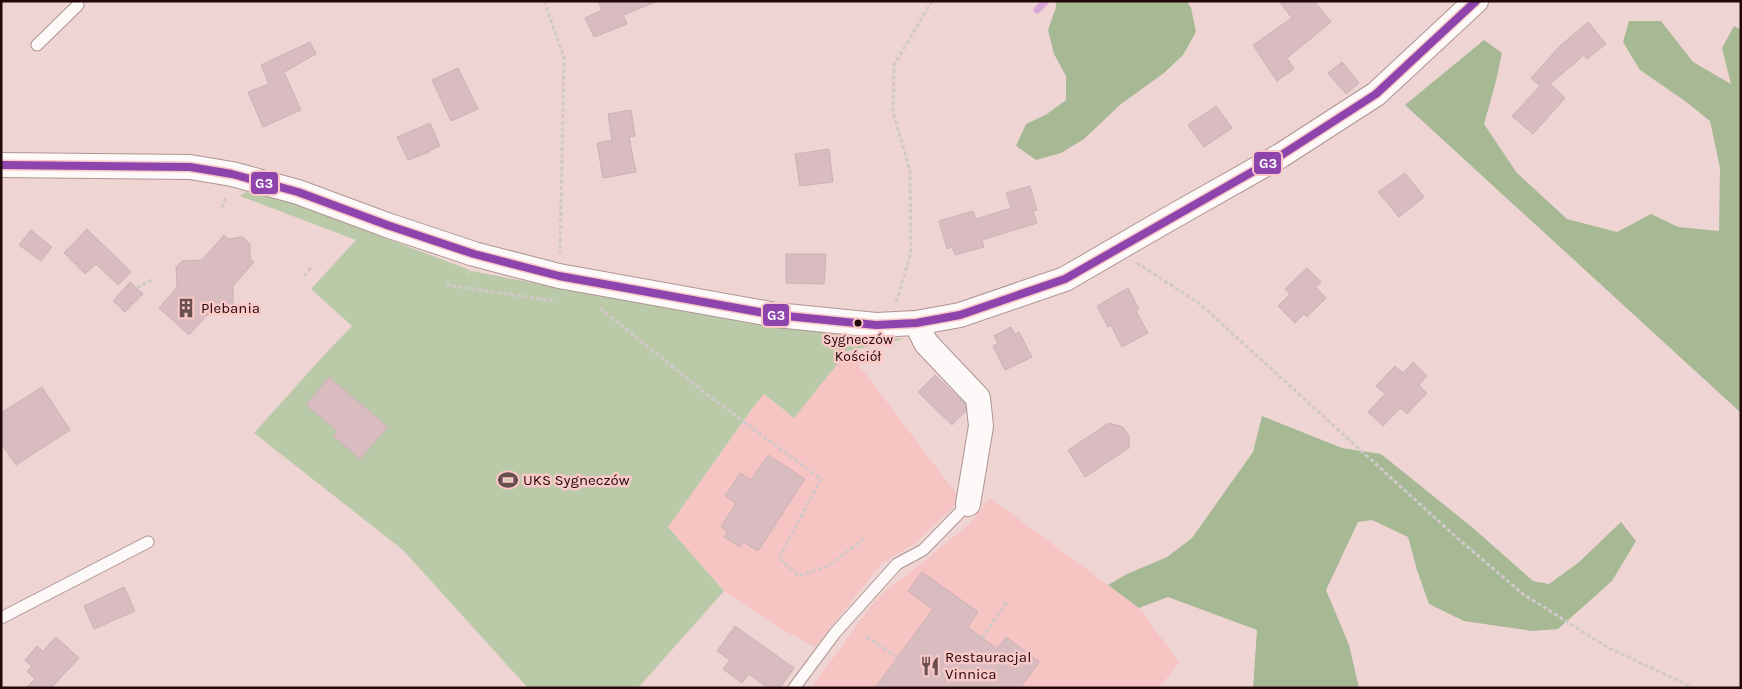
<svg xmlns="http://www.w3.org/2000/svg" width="1742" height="689" font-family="Karla,sans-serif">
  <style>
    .built { fill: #f6c4c2 }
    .green { fill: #bacaa8 }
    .forest { fill: #a6b994 }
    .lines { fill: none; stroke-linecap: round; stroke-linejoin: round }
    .stream { stroke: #d8a9d8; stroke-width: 7 }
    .building { fill: #d8bcc0; stroke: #ccb2b5 }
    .service-casing { stroke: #ae9594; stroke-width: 13 }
    .minor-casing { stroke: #ae9594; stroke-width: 26 }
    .path { stroke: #d1c9c9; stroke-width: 3; stroke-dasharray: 4 2.5; stroke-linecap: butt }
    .service { stroke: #fcf9f8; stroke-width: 11 }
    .minor { stroke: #fcf9f8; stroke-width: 24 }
    .bus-1-casing { stroke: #f9c9c7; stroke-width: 11 }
    .bus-1 { stroke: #8e44ad; stroke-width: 8 }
    .bus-dot { fill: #230809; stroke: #f9c9c7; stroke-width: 2 }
    .labels { text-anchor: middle; stroke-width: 5; stroke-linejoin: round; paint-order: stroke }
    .bus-label { font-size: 14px; fill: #230809; stroke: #f9c9c7 }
    .poi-label { font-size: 15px; fill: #230809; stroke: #f9c9c7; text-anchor: start }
    .line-badge { stroke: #f9c9c7; stroke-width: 2 }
    .badge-label { font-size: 14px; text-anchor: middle; font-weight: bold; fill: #fff }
  </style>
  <rect width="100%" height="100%" fill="#eed4d2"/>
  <path class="built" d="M 848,351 L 961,500 L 915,543 L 881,564 L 815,647 L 778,627 L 724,591 L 668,527 L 763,394 L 794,418 Z
    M 990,498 L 1139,608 L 1179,662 L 1159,688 L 811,688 L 877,598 L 923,562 L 968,525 Z"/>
  <path class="green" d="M 246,192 L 284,200 L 470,270 L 467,275 L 471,271 L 769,327 L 905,339 L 848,351 L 794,418 L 764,394 L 754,406 L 668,527 L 724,591 L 638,688 L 528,688 L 403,550 L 254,433 L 326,353 L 352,326 L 311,289 L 356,240 L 240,196 Z"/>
  <path class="forest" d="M 1056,1 L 1187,1 L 1191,8 L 1196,32 L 1183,55 L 1164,73 L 1121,104 L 1084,139 L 1061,153 L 1036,160 L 1016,146 L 1026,124 L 1047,114 L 1066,100 L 1066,76 L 1054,54 L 1048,30 L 1056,7 Z
    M 1629,21 L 1661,21 L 1693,62 L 1731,84 L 1722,48 L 1734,26 L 1741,30 L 1740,412 L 1405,105 L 1484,40 L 1502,53 L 1495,85 L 1484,124 L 1517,173 L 1567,219 L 1617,232 L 1651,214 L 1678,227 L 1719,231 L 1720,168 L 1710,121 L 1685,101 L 1640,70 L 1623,42 Z
    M 1262,416 L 1342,448 L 1381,454 L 1473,528 L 1533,581 L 1549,584 L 1578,563 L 1621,522 L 1636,541 L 1612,581 L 1558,629 L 1532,631 L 1464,621 L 1429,604 L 1417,570 L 1408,537 L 1372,520 L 1358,522 L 1326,590 L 1349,645 L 1359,688 L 1253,688 L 1257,630 L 1168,597 L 1139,608 L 1108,585 L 1127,574 L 1167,557 L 1192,538 L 1253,452 Z"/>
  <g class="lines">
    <path class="stream" d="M 1037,10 L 1046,1"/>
  </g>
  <path class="building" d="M 598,1 L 656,1 L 656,2 L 623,15 L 627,24 L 594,37 L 585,18 L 602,10 Z
    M 1279,1 L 1314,1 L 1331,22 L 1287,58 L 1294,69 L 1277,81 L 1253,45 L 1292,18 Z
    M 1588,22 L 1606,44 L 1587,59 L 1584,55 L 1550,84 L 1565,98 L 1533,134 L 1512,116 L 1540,86 L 1531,78 L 1560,46 Z
    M 310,42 L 316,54 L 284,72 L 301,110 L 263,127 L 248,92 L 269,84 L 261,65 Z
    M 1342,62 L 1359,83 L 1346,94 L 1328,73 Z
    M 458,68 L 478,109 L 451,121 L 432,80 Z
    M 1216,106 L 1232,128 L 1204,147 L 1188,125 Z
    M 631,110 L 635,136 L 629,137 L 636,172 L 603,178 L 597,143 L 612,140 L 608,114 Z
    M 430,123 L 440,146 L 429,151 L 429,152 L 408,160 L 397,137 Z
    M 829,149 L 833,182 L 800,186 L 795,154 Z
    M 1405,173 L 1424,197 L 1399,217 L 1378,192 Z
    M 1030,186 L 1037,210 L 1033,211 L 1037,223 L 982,240 L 984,247 L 955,255 L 952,247 L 947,249 L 939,221 L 973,211 L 976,219 L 1011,208 L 1006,193 Z
    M 87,229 L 131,272 L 118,285 L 96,264 L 85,274 L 64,253 Z
    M 31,230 L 52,247 L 41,261 L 19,245 Z
    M 224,235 L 228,239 L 243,237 L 250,244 L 250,258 L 254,262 L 233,286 L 233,307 L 228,313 L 207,315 L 189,335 L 159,308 L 177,287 L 176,267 L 182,261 L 202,260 Z
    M 786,254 L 826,254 L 824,284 L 786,283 Z
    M 1307,268 L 1321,282 L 1316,287 L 1326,298 L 1307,317 L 1304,314 L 1295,323 L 1278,306 L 1290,294 L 1285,289 Z
    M 130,282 L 143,294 L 125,312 L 113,301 Z
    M 1128,288 L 1139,309 L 1136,311 L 1148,333 L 1122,347 L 1111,325 L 1108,327 L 1097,306 Z
    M 1011,327 L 1015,334 L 1019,332 L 1032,357 L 1005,370 L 993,346 L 998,343 L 994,336 Z
    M 1413,362 L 1427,376 L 1419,385 L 1427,393 L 1407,414 L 1400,408 L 1383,426 L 1368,412 L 1385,394 L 1376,386 L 1395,366 L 1403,373 Z
    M 935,375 L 965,404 L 966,411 L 952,425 L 918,392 Z
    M 329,377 L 388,427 L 360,459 L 333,436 L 337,431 L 306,405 Z
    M 42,387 L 70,430 L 16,465 L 1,443 L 1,413 Z
    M 1109,423 L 1123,427 L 1129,436 L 1129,448 L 1085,477 L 1068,450 Z
    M 768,455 L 805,479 L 758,551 L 743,542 L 740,547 L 724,537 L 728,532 L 721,527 L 736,503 L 725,496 L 740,473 L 751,480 Z
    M 922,572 L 978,612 L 968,627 L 997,649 L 1006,637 L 1039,662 L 1020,688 L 875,688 L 933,609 L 908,591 Z
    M 124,587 L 135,611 L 94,629 L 84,606 Z
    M 735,626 L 794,668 L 780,688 L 768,688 L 749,674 L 742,683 L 723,669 L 730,660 L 717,651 Z
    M 56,637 L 79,658 L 51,688 L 26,688 L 35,679 L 27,671 L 32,666 L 25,660 L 37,646 L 43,651 Z"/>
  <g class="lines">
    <defs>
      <path id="service" d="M 37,45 L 78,5
        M 1,618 L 148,542
        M 794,688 L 835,633 L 897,564 L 923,550 L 968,504"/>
      <path id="minor" d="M 1,165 L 190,167 L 232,174 L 298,192 L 387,225 L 474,254 L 559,276 L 776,315 L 876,325 L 916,323 L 960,315 L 1065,279 L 1165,221 L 1280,156 L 1376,94 L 1476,1
        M 916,323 L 926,343 L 978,398 L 981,426 L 968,504"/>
    </defs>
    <use href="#service" class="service-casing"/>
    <use href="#minor" class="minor-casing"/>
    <path class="path" d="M 544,1 L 564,57 L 560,253
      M 222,208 L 226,197
      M 1137,263 L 1200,304 L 1456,537 L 1523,594 L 1607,647 L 1694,688
      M 304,276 L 311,268
      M 446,285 L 554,301
      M 137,288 L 154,279
      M 896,302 L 911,253 L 910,171 L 893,112 L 894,65 L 932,1
      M 600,308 L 705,393 L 821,479 L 779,558 L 799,576 L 830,565 L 866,537
      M 867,637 L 897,657
      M 982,638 L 1009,599"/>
    <use href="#service" class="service"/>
    <use href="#minor" class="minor"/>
    <defs>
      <path id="bus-1" d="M 1,165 L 190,167 L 232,174 L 298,192 L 387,225 L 474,254 L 559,276 L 776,315 L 876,325 L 916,323 L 960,315 L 1065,279 L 1280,156 L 1376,94 L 1476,1"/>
    </defs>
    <use href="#bus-1" class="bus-1-casing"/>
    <use href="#bus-1" class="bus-1"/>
  </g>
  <defs>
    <symbol id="building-bare" viewBox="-9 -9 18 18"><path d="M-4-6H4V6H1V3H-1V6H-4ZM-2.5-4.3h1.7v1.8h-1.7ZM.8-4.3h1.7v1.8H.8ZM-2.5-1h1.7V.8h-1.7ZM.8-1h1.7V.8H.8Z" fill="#6a4f4f" stroke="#f9c9c7" stroke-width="2.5" paint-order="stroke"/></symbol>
    <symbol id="stadium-bare" viewBox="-9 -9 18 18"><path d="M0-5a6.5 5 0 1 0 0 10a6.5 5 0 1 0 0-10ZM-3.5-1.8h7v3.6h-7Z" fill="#6a4f4f" stroke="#f9c9c7" stroke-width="2.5" paint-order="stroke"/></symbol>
    <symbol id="restaurant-bare" viewBox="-9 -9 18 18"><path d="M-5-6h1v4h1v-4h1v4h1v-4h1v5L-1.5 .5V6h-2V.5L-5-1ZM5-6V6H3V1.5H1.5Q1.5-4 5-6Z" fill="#6a4f4f" stroke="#f9c9c7" stroke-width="2.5" paint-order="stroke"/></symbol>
  </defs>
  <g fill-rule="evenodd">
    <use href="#building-bare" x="172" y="294" width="28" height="28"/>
    <use href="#stadium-bare" x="494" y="466" width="28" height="28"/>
    <use href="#restaurant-bare" x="916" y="652" width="28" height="28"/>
  </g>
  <circle class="bus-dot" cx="858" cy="323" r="4.5"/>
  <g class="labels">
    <g class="bus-label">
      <text x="858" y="344">Sygneczów<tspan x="858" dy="17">Kościół</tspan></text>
    </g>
    <g class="poi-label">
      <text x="201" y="313">Plebania</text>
      <text x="523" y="485">UKS Sygneczów</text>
      <text x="945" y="662">Restauracjal<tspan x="945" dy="17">Vinnica</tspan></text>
    </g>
  </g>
  <g class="line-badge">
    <rect x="1253" y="151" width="29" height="24" rx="5" fill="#8e44ad"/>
    <rect x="250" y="171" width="29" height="24" rx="5" fill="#8e44ad"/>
    <rect x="762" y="303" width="28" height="24" rx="5" fill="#8e44ad"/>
  </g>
  <g class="badge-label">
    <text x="1268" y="168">G3</text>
    <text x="264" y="188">G3</text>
    <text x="776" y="320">G3</text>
  </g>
  <rect width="1742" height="689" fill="none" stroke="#230809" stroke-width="5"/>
</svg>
